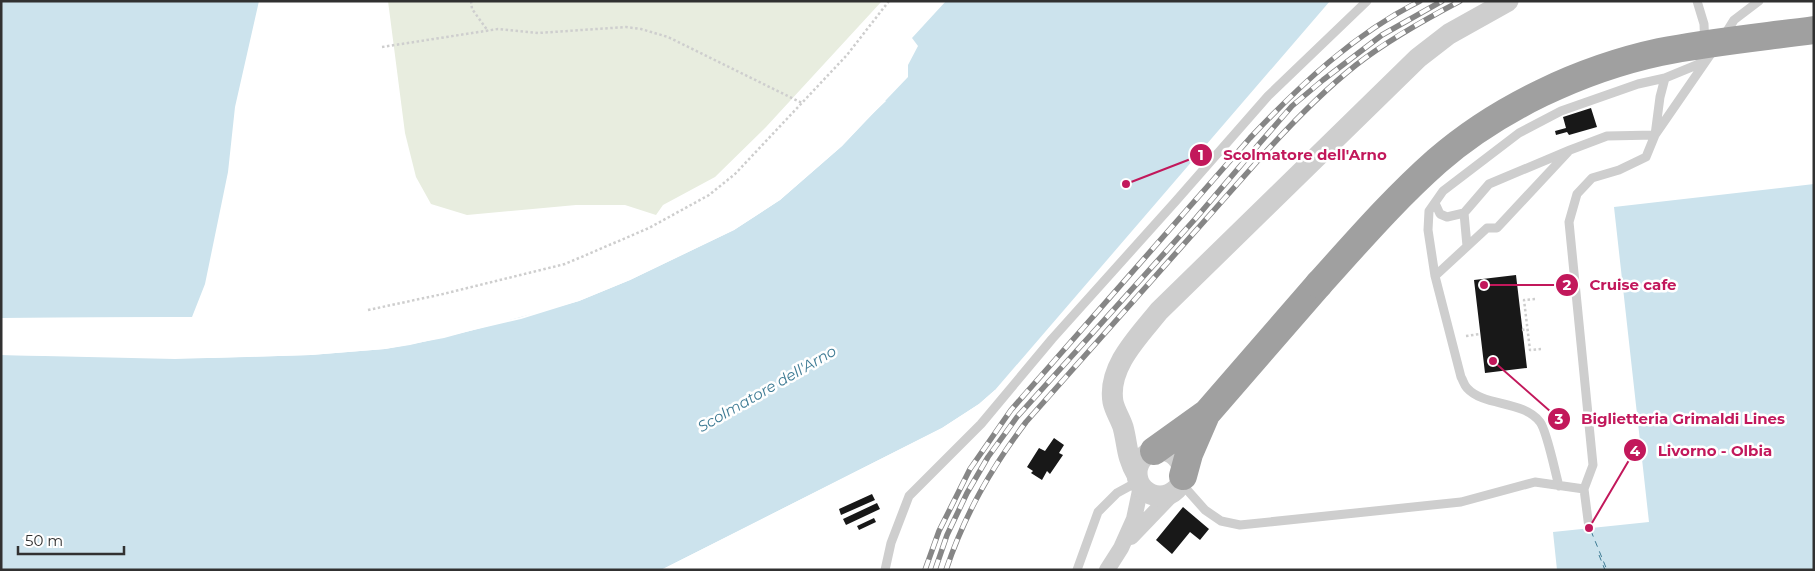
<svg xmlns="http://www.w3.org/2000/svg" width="1815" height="571" font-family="Montserrat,sans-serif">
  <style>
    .green { fill: #e8eddf }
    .water { fill: #cce3ed }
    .pier { fill: #fff }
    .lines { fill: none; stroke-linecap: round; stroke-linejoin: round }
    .ferry { stroke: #3e7b94; stroke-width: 1; stroke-dasharray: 6 5; stroke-linecap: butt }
    .building { fill: #181818 }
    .path { stroke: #cecece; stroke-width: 2.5; stroke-dasharray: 2.5 2.5; stroke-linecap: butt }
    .service { stroke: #cecece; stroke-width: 9 }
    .minor { stroke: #cecece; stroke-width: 16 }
    .tertiary { stroke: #cecece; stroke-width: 21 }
    .trunk { stroke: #a0a0a0; stroke-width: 28 }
    .rail-casing { stroke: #868686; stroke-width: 5.5 }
    .rail { stroke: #fff; stroke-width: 4; stroke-dasharray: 11; stroke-linecap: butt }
    .trunk-bridge { stroke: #a0a0a0; stroke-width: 28 }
    .labels { text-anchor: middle; stroke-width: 5; stroke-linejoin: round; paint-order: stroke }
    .water-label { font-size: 15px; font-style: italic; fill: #3e7b94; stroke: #fff }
    .leader { fill: none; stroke: #c2185b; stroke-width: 2 }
    .callout-dot { fill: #c2185b; stroke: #fff; stroke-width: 2 }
    .mark-label { font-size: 15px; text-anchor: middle; font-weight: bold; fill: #fff }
    .callout-label { font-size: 15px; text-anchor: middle; font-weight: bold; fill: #c2185b; stroke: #fff; stroke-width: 5; stroke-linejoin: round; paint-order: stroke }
  </style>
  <rect width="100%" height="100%" fill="#fff"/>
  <path class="green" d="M 388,1 L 882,1 L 766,127 L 715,177 L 663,205 L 656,215 L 625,205 L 576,205 L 467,215 L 431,204 L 416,177 L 405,133 Z"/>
  <path class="water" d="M 1,1 L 259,1 L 235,107 L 228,172 L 205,284 L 192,317 L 1,318 Z
    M 946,1 L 1330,1 L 1033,346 L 995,390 L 979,404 L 942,428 L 661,570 L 1,570 L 1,355 L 211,358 L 311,355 L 385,349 L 444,338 L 579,301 L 630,280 L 734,230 L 780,200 L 842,146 L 908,77 L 908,65 L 918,46 L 912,38 Z
    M 1814,184 L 1814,570 L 1557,570 L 1553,532 L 1649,522 L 1614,207 Z"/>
  <path class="pier" d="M 883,100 L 886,101 L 868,118 L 842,146 L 780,200 L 734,230 L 630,280 L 579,301 L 521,319 L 410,345 L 385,349 L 311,355 L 175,359 L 1,355 L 1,353 L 13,352 L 175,356 L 311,353 L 409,343 L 521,317 L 578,298 L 629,278 L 732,228 L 779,198 L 840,144 L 866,116 Z
    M 1,318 L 192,317 L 195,318 L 192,320 L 1,320 Z
    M 995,390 L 996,392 L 980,406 L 943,430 L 735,536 L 667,570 L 661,570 L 942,428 L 979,404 Z"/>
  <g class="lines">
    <path class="ferry" d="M 1591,531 L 1607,570
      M 1599,555 L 1605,570"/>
  </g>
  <path class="building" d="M 1591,108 L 1597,127 L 1569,135 L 1567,132 L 1556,135 L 1555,131 L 1566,128 L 1563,117 Z
    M 1516,275 L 1527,368 L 1485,373 L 1474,280 Z
    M 1054,438 L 1064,445 L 1059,453 L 1063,455 L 1050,474 L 1047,471 L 1042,480 L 1031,473 L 1033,471 L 1027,467 L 1039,448 L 1045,451 Z
    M 872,494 L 875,500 L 841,515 L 839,509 Z
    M 877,503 L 880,509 L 846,525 L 843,519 Z
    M 1183,507 L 1209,529 L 1200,540 L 1190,532 L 1172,554 L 1156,540 Z
    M 874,518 L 876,522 L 859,530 L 857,526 Z"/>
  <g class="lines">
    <path class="path" d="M 471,1 L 472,9 L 488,31
      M 382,47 L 498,29 L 538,33 L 626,27 L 641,29 L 668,37 L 802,103
      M 1535,299 L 1524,300 L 1530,350 L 1541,349
      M 368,310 L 443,294 L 565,264 L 649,228 L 709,195 L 735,174 L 847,55 L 889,1
      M 1522,330 L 1527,329
      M 1466,336 L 1480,334"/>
    <path class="service" d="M 1724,36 L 1734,20 L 1759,1
      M 1435,203 L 1440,214 L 1447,217 L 1464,213
      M 1467,246 L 1464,213 L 1489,184 L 1570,150 L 1607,136 L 1655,135 L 1660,97 L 1665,78
      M 1435,276 L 1487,228 L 1497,228 L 1568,152
      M 1181,483 L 1205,510 L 1221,521 L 1240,525 L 1461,502 L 1535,482 L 1584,489 L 1589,528
      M 1559,486 C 1555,472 1547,431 1540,422 C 1523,400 1484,407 1467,388 C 1464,385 1463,380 1461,377 L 1435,276 L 1428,230 L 1429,211 L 1443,191 L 1519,133 L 1561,111 L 1638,84 L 1665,78 L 1699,64 L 1705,49 L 1704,24 L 1697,1
      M 1584,489 L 1593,465 L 1569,222 L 1577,194 L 1592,178 L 1619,170 L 1646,157 L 1655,135 L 1715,48
      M 885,570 L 891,543 L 909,496 L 981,424 L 1052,339 L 1175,202 L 1268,96 L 1367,1
      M 1077,570 L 1098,512 L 1117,493 L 1139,481"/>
    <path class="minor" d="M 1131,537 L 1177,489
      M 1107,570 L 1121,548 L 1134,519 L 1141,486"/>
    <path class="tertiary" d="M1137 473a23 23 0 1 1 46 0a23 23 0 1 1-46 0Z
      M 1137,475 C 1126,456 1128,446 1123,427 C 1120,418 1115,411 1113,402 C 1107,367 1139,336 1159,311 L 1418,58 L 1449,34 L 1508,1"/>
    <path class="trunk" d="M 1154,451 L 1207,413 L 1319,284
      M 1183,476 L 1189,454 L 1205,417"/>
    <defs>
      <path id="rail" d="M 925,570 L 939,531 L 970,469 L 1011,410 L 1250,138 C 1300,85 1354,34 1420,1
        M 935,570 L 947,535 L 967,493 L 988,457 L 1017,417 L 1196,218 L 1259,144 L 1292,106 L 1323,80 L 1382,35 L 1442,1
        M 946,570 C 965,514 990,470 1026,422 L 1263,155 C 1292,123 1322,92 1356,65 C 1388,40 1424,20 1460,1"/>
    </defs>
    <use href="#rail" class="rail-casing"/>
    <use href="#rail" class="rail"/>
    <path class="trunk-bridge" d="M 1319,284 C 1357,242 1394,199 1437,161 C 1498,108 1581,69 1660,52 C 1710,42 1763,37 1814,30"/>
  </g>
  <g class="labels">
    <g class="water-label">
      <text transform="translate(767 389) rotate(-30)" y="5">Scolmatore dell'Arno</text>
    </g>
  </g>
  <path class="leader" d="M1126 184L1201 155M1484 285L1567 285M1493 361L1559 419M1589 528L1635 450"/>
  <g class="callout-dot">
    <circle cx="1126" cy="184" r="5"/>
    <circle cx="1484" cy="285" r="5"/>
    <circle cx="1493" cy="361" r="5"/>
    <circle cx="1589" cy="528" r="5"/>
    <circle cx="1201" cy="155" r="12"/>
    <circle cx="1567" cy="285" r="12"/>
    <circle cx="1559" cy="419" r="12"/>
    <circle cx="1635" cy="450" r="12"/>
  </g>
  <g class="mark-label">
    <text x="1201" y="160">1</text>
    <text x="1567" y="290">2</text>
    <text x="1559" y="424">3</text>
    <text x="1635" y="456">4</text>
  </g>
  <g class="callout-label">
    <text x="1305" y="160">Scolmatore dell'Arno</text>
    <text x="1633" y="290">Cruise cafe</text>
    <text x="1683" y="424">Biglietteria Grimaldi Lines</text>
    <text x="1715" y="456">Livorno - Olbia</text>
  </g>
  <rect width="1815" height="571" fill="none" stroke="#313131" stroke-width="5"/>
  <path d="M18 546v8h106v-8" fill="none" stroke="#313131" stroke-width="2.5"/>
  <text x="25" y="546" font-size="15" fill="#313131" stroke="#ffffff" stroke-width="4" paint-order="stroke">50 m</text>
</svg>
